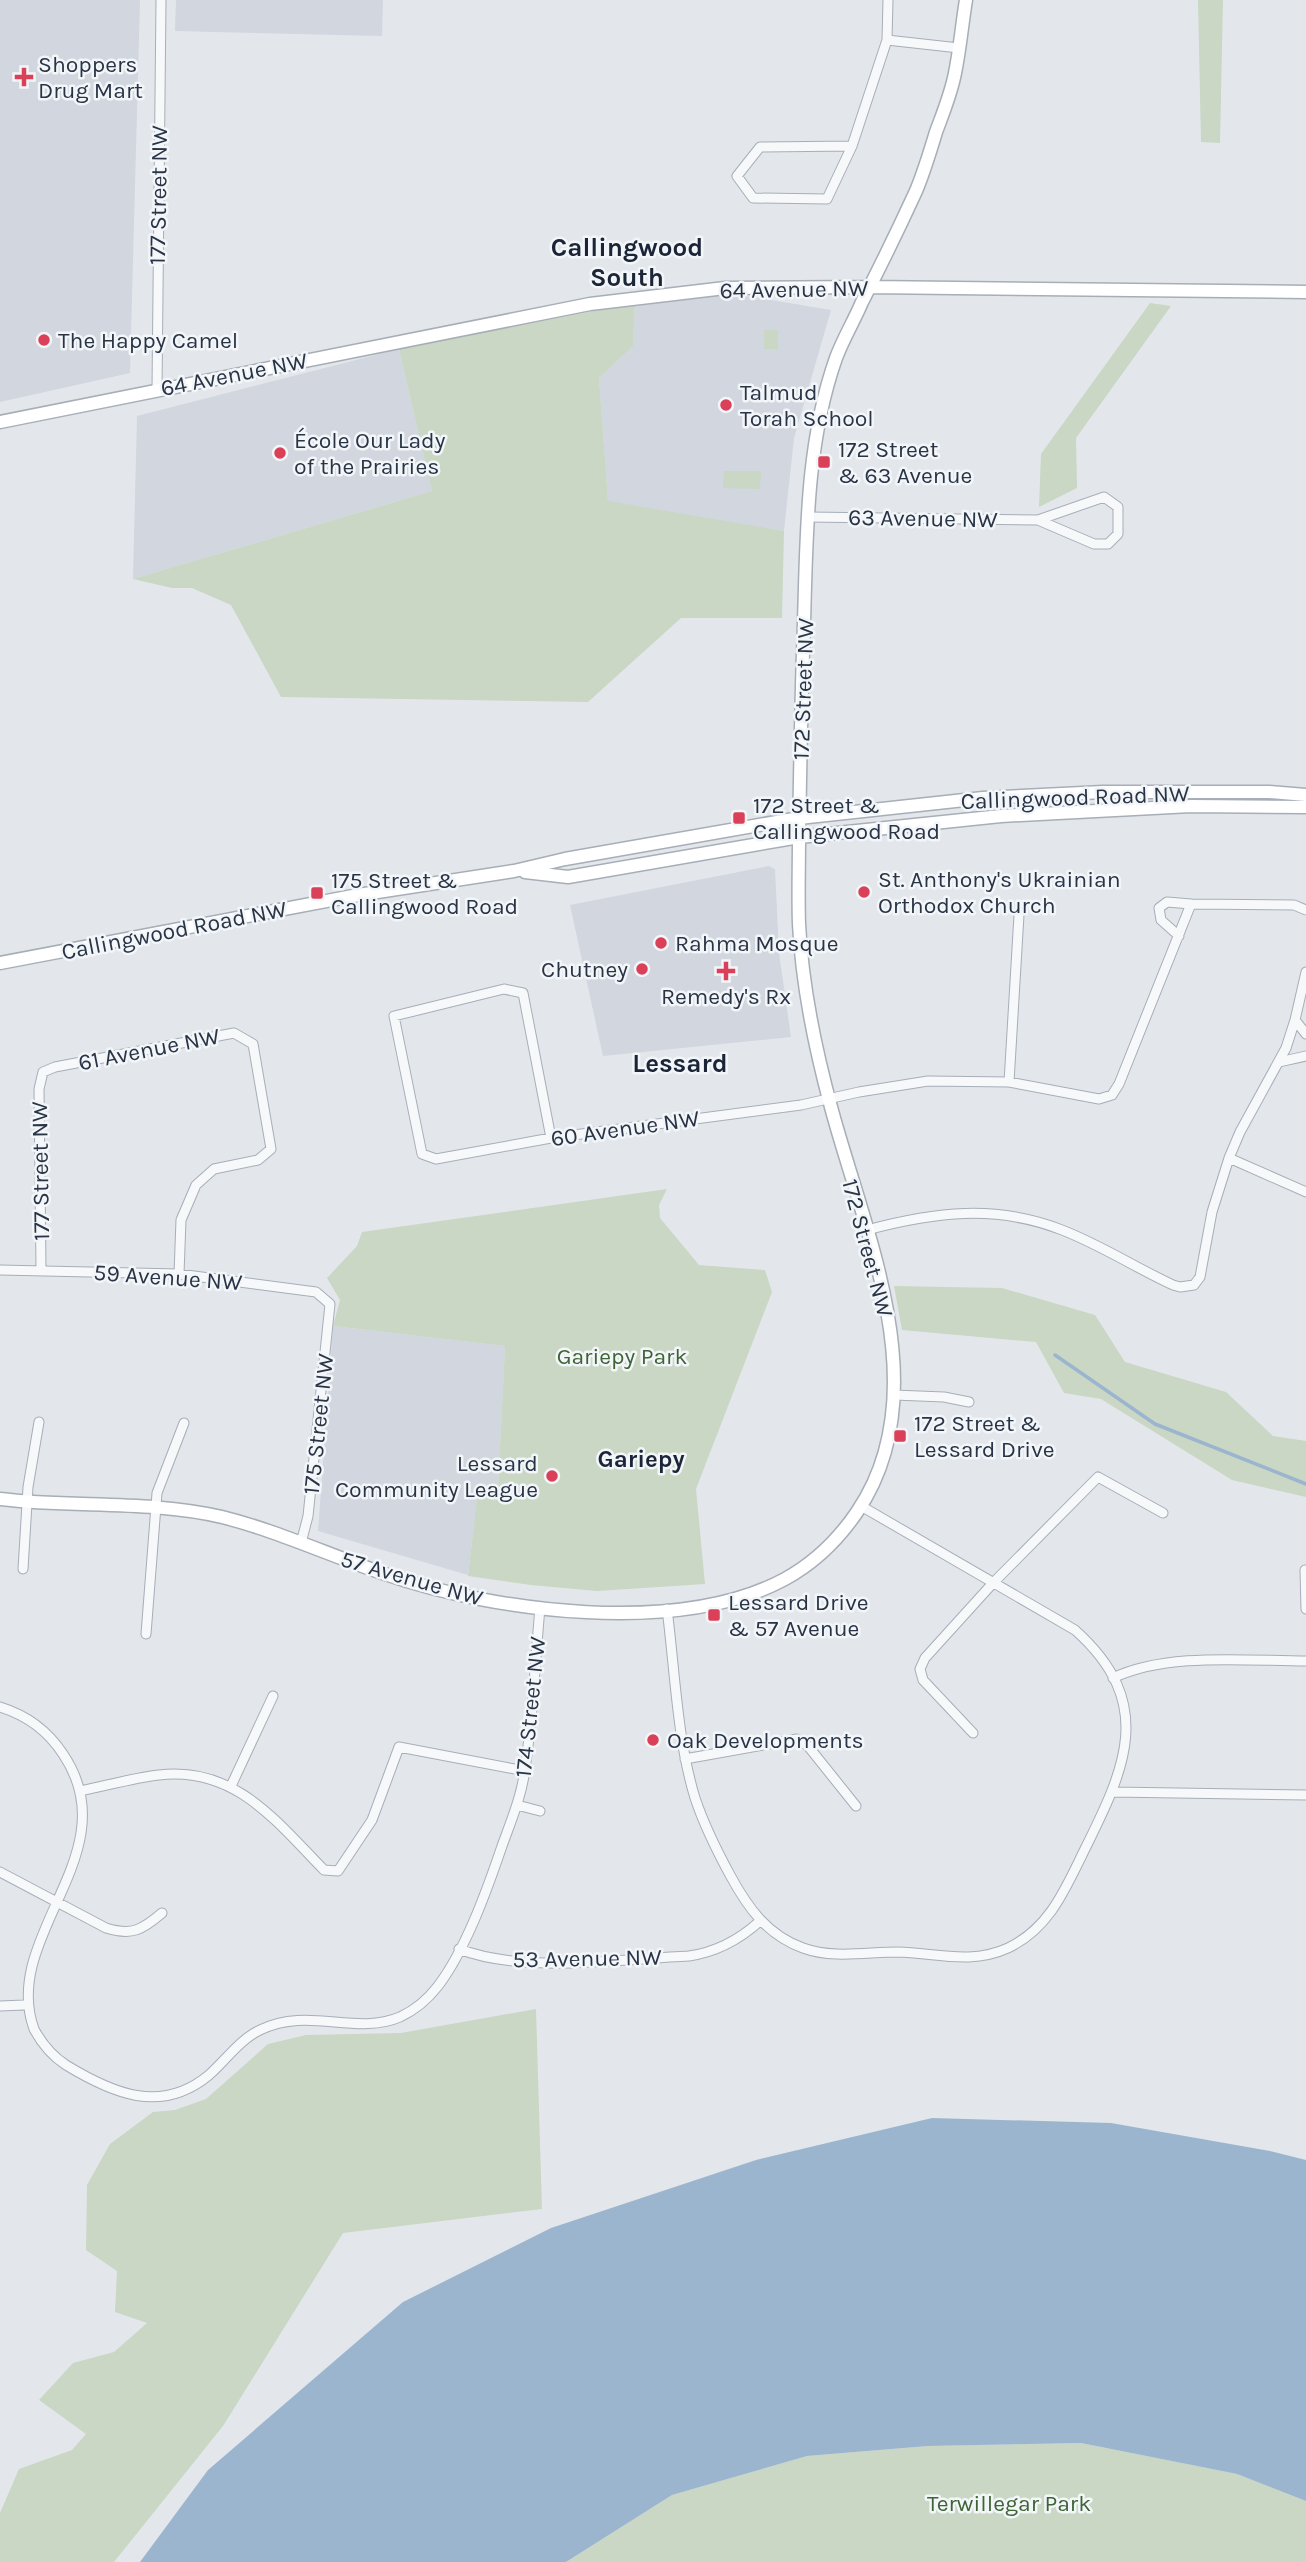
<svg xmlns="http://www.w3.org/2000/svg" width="1306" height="2562" font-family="Karla,sans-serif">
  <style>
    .built { fill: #d1d6df }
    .green { fill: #c9d7c4 }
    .water { fill: #9cb5cf }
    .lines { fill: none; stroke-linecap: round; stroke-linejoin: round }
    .stream { stroke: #9cb5cf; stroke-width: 3.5 }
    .street-casing { stroke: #a7aeb7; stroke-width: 11 }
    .secondary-casing { stroke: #a7aeb7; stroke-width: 15 }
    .street { stroke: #f6f8fa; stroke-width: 9 }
    .secondary { stroke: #fff; stroke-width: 12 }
    .poi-dot { fill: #da4058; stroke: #f3f6f9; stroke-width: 2.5 }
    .labels { text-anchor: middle; stroke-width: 5; stroke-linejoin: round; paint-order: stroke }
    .poi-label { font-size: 23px; fill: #293446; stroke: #f3f6f9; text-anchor: start }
    .street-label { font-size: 23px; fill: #293446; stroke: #f3f6f9 }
    .park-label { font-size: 23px; fill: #3e6335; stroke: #f3f6f9 }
    .neighbourhood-label { font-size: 24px; font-weight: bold; fill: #1b2537; stroke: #f3f6f9 }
    .quarter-label { font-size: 26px; font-weight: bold; fill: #1b2537; stroke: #f3f6f9 }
  </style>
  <rect width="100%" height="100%" fill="#e3e7ec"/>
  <path class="built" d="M 0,0 L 140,0 L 130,373 L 0,402 Z
    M 176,0 L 383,0 L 382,36 L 175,31 Z
    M 734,294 L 831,310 L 794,438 L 784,531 L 608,502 L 599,378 L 633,346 L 635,303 Z
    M 399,349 L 432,491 L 133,579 L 137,416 Z
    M 769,866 L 775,869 L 779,953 L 791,1037 L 603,1056 L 570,905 Z
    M 333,1326 L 505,1346 L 498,1490 L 478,1490 L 468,1575 L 318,1531 Z"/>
  <path class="green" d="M 1198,0 L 1223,0 L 1220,143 L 1201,142 Z
    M 635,303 L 633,346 L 599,378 L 608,501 L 784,531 L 782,618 L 681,618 L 588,702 L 281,697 L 231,605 L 192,588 L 172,588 L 133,579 L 432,491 L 399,349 Z
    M 1150,303 L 1171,306 L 1076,438 L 1077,488 L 1039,507 L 1041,454 Z
    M 764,330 L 778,330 L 778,349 L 764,349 Z
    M 724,471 L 761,471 L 760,489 L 723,488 Z
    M 667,1189 L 659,1205 L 660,1218 L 699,1265 L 765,1270 L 772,1292 L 696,1489 L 705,1584 L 597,1591 L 531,1585 L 468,1576 L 478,1489 L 498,1489 L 505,1346 L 333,1326 L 340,1300 L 327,1278 L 357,1246 L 362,1232 Z
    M 894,1286 L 1002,1288 L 1095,1315 L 1125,1362 L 1226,1392 L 1273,1436 L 1306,1441 L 1306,1497 L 1232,1480 L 1101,1399 L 1064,1393 L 1036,1342 L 902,1330 Z
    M 536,2009 L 542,2209 L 343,2233 L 223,2426 L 114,2562 L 0,2562 L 0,2513 L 19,2469 L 72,2450 L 86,2434 L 39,2400 L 73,2363 L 114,2352 L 147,2323 L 115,2312 L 117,2271 L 86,2250 L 87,2185 L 110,2144 L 153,2112 L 175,2110 L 206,2099 L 268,2044 L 306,2035 L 401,2033 Z
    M 1081,2443 L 1237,2474 L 1306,2501 L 1306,2562 L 566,2562 L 672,2495 L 807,2456 L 928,2446 Z"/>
  <path class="water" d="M 932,2118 L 1111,2123 L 1270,2151 L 1306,2160 L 1306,2501 L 1237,2474 L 1081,2443 L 928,2446 L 807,2456 L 672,2495 L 566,2562 L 140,2562 L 208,2470 L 403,2302 L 551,2228 L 756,2160 Z"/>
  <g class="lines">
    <path class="stream" d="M 1055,1355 L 1155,1424 L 1306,1484"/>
    <defs>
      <path id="street" d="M 887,40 L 959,48
        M 852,146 L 760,147 L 737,176 L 753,198 L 827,199 L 852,146 L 887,40 L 888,0
        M 157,389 L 161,0
        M 1104,497 L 1118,507 L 1118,534 L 1108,544 L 1094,544 L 1038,520 Z
        M 808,517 L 1038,520
        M 1179,936 L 1161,920 L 1159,908 L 1167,902 L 1191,904
        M 1295,1020 L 1306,1034
        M 1279,1062 L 1306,1056
        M 1009,1082 L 1019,915
        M 551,1138 L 523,993 L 504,989 L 394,1016 L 422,1154 L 436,1159 L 551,1138 L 801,1105 L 859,1092 L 928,1081 L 1009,1082 L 1099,1099 L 1112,1095 L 1119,1084 L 1191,904 L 1294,905 L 1306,910
        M 1229,1158 L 1306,1192
        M 867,1230 C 934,1212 996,1204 1062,1230 C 1101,1245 1136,1268 1173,1285 L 1180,1287 L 1194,1285 L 1200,1277 L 1212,1212 L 1229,1158 L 1240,1132 L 1286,1048 L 1295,1020 L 1306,972
        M 0,1270 L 179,1274 L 316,1292 L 330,1304 L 308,1516 L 301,1543
        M 41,1270 L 39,1089 L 43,1072 L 55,1067 L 234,1033 L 253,1044 L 271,1149 L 258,1160 L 214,1169 L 196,1185 L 181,1220 L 179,1274
        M 894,1395 L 944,1397 L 969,1402
        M 23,1569 L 28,1487 L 39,1422
        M 1305,1570 L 1306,1609
        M 667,1609 C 675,1671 677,1739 695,1798 C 704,1825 717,1851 730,1875 C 748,1908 767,1935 803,1948 C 833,1959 867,1952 898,1952 C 936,1953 971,1965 1008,1948 C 1048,1929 1064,1892 1082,1855 C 1123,1772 1159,1705 1075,1630 L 861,1506
        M 146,1634 L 157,1493 L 184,1423
        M 1113,1678 C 1167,1652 1247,1661 1306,1661
        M 0,1707 C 26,1715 48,1731 63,1754 C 130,1853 0,1935 34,2029 C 42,2044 52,2056 66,2065 C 112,2093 161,2115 209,2075 C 226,2060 239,2040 260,2030 C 308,2006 355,2036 400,2017 C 415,2010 428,1999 438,1986 C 466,1949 487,1890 502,1846 C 511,1821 522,1795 525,1769 C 533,1716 535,1661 540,1608
        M 973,1733 L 923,1680 L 920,1669 L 925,1658 L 993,1583 L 1098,1477 L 1163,1513
        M 685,1759 L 797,1739 L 808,1746 L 856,1806
        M 231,1786 L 273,1696
        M 80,1791 C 106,1786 132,1778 159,1775 C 235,1766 276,1821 324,1870 L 338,1871 L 372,1820 L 399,1747 L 525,1771
        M 1113,1792 L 1306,1795
        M 517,1805 L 540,1811
        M 0,1872 L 106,1928 C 132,1936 142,1930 162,1913
        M 459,1949 C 525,1974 619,1959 689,1956 C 717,1952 739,1940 760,1921
        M 0,2006 L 24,2005"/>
      <path id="secondary" d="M 0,422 L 590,304 L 725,288 L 870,287 L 1306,292
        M 525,872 L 568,877 L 799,837 L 1001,816 L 1191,806 L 1306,807
        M 0,963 L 358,895 L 514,871 L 565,859 L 799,818 L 983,798 L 1103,792 L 1269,792 L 1306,795
        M 0,1499 C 73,1508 149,1500 222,1517 C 278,1531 331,1556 385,1574 C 495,1612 679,1636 785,1579 C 814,1563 838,1540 857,1512 C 939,1392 864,1231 831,1107 C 815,1048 802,985 799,924 C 798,895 799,867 799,838 C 800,776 801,714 803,652 C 807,555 803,451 836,358 C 843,339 854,321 862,302 C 881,265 899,228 916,191 C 924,172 930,152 936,132 C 943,113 951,94 955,73 C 960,49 962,24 966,0"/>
    </defs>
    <use href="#street" class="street-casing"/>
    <use href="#secondary" class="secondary-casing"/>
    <use href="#street" class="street"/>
    <use href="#secondary" class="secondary"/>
  </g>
  <g class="poi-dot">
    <path d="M20.5 66.5h7v7h7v7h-7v7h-7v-7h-7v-7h7z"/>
    <circle cx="44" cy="340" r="7"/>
    <circle cx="726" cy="405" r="7"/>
    <circle cx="280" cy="453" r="7"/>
    <rect x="817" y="455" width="14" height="14" rx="3.5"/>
    <rect x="732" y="811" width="14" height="14" rx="3.5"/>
    <circle cx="864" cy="892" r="7"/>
    <rect x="310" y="886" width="14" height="14" rx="3.5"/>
    <circle cx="661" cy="943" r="7"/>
    <circle cx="642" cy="969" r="7"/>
    <path d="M722.5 960.5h7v7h7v7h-7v7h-7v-7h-7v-7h7z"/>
    <rect x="893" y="1429" width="14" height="14" rx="3.5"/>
    <circle cx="552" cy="1476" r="7"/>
    <rect x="707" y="1608" width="14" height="14" rx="3.5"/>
    <circle cx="653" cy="1740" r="7"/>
  </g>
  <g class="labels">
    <g class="poi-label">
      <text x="38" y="72">Shoppers<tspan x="38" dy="26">Drug Mart</tspan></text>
      <text x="58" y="348">The Happy Camel</text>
      <text x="740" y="400">Talmud<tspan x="740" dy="26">Torah School</tspan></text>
      <text x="294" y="448">École Our Lady<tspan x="294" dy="26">of the Prairies</tspan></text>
      <text x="838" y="457">172 Street<tspan x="838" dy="26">&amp; 63 Avenue</tspan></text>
      <text x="753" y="813">172 Street &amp;<tspan x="753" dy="26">Callingwood Road</tspan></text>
      <text x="878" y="887">St. Anthony's Ukrainian<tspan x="878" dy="26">Orthodox Church</tspan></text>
      <text x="331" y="888">175 Street &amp;<tspan x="331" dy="26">Callingwood Road</tspan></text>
      <text x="675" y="951">Rahma Mosque</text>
      <text x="628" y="977" text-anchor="end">Chutney</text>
      <text x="726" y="1004" text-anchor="middle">Remedy's Rx</text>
      <text x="914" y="1431">172 Street &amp;<tspan x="914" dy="26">Lessard Drive</tspan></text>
      <text x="538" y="1471" text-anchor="end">Lessard<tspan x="538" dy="26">Community League</tspan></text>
      <text x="728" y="1610">Lessard Drive<tspan x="728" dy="26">&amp; 57 Avenue</tspan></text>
      <text x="667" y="1748">Oak Developments</text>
    </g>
    <g class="street-label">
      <text transform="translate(158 195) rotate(-89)" y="8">177 Street NW</text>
      <text transform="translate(794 289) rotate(-1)" y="8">64 Avenue NW</text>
      <text transform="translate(234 374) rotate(-11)" y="8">64 Avenue NW</text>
      <text transform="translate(923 518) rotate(1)" y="8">63 Avenue NW</text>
      <text transform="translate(803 689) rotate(-88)" y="8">172 Street NW</text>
      <text transform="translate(1075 797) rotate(-2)" y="8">Callingwood Road NW</text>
      <text transform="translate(174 930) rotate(-11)" y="8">Callingwood Road NW</text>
      <text transform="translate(149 1049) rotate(-11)" y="8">61 Avenue NW</text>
      <text transform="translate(625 1128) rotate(-8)" y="8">60 Avenue NW</text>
      <text transform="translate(40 1171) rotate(-91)" y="8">177 Street NW</text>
      <text transform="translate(868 1248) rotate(75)" y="8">172 Street NW</text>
      <text transform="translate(168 1277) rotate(4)" y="8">59 Avenue NW</text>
      <text transform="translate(318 1424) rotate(-84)" y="8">175 Street NW</text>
      <text transform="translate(412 1578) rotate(16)" y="8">57 Avenue NW</text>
      <text transform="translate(530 1707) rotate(-84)" y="8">174 Street NW</text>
      <text transform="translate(587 1958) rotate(-1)" y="8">53 Avenue NW</text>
    </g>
    <g class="park-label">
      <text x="622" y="1364">Gariepy Park</text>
      <text x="1009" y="2511">Terwillegar Park</text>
    </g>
    <g class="neighbourhood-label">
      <text x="641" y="1467">Gariepy</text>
    </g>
    <g class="quarter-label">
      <text x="627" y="256">Callingwood<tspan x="627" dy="30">South</tspan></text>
      <text x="680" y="1072">Lessard</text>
    </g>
  </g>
</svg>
